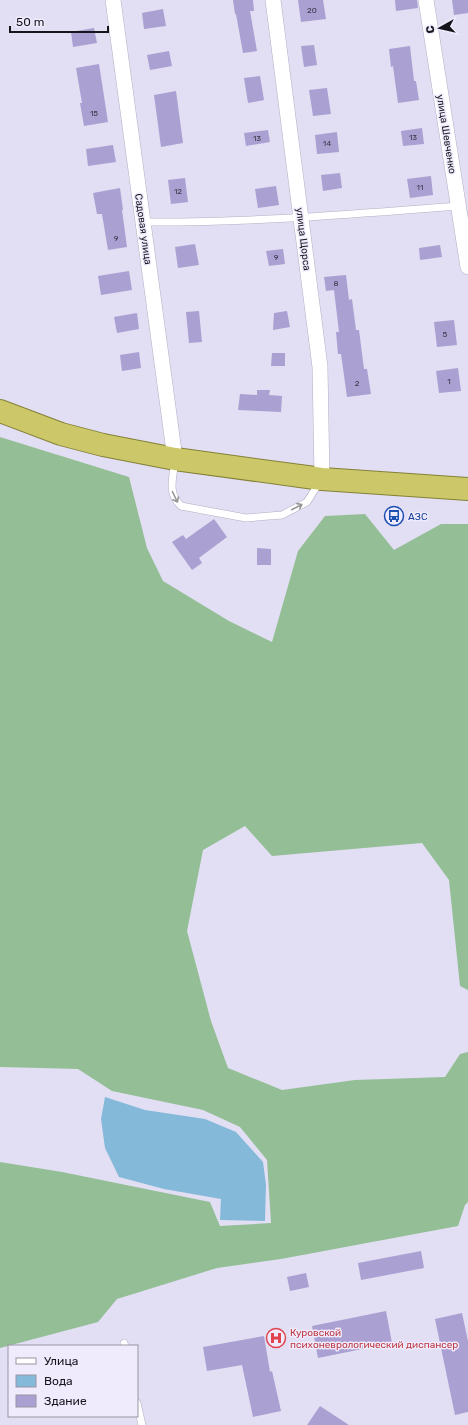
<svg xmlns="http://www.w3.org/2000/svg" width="468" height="1425" font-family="Rubik,sans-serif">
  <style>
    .forest { fill: #94bf96 }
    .water { fill: #84b9da }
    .building { fill: #aba0d2 }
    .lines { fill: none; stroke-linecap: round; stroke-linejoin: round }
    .service-casing { stroke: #b3afc4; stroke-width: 8 }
    .minor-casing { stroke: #b3afc4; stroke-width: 16 }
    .trunk-casing { stroke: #848136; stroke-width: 24 }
    .service { stroke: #fff; stroke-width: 7 }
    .minor { stroke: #fff; stroke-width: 15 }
    .trunk { stroke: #ccc86a; stroke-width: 22 }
    .oneway { stroke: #979699 }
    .labels { text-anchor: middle; stroke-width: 3; stroke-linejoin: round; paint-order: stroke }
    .number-label { font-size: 8px; fill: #3c384a }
    .street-label { font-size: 10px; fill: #17151c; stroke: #efebfd }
    .transit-label { font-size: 10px; fill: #164399; stroke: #efebfd; text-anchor: start }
    .health-label { font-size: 10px; fill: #be3a42; stroke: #efebfd; text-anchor: start }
  </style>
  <rect width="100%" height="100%" fill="#e2def3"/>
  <path class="forest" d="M 0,437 L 129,477 L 147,548 L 163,581 L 229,621 L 272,642 L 298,551 L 325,516 L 365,514 L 394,550 L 441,524 L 468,524 L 468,990 L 460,986 L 449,880 L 422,843 L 272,856 L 245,826 L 203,850 L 187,931 L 211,1021 L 228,1068 L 282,1090 L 355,1080 L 445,1077 L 460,1054 L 468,1052 L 468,1202 L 465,1205 L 458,1226 L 281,1259 L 217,1268 L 117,1299 L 98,1322 L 0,1348 L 0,1162 L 62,1172 L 210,1202 L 220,1226 L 271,1223 L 267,1160 L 240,1127 L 203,1110 L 112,1091 L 78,1069 L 0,1067 Z"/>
  <path class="water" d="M 105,1097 L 145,1110 L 205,1119 L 236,1132 L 263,1162 L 266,1185 L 265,1221 L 220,1220 L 221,1199 L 164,1189 L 119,1177 L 105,1148 L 101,1119 Z"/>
  <path class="building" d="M 233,0 L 253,0 L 254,11 L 250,11 L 257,51 L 243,53 L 236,14 L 235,14 Z
    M 298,0 L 323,0 L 326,19 L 301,22 Z
    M 395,0 L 417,0 L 418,8 L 396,11 Z
    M 452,0 L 468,0 L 468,13 L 454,15 Z
    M 163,9 L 166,26 L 144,29 L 142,13 Z
    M 94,28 L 97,43 L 73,47 L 71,32 Z
    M 314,45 L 317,65 L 304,67 L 301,46 Z
    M 410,46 L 414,81 L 416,81 L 419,100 L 398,103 L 393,66 L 391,67 L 389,49 Z
    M 169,51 L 172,66 L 150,70 L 147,55 Z
    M 99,64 L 108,122 L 84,126 L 80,103 L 82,103 L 76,68 Z
    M 260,76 L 264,100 L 248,103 L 244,78 Z
    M 327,88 L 331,114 L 313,116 L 309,90 Z
    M 176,91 L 183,143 L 161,147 L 154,95 Z
    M 422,128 L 424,144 L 403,146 L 401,131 Z
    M 268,130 L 270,142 L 246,146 L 244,133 Z
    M 337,132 L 339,152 L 317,154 L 315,135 Z
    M 113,145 L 116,162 L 88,166 L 86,149 Z
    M 340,173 L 342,188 L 323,191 L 321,175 Z
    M 431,176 L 433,195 L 410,198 L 407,179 Z
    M 185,178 L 188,202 L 171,204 L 168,180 Z
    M 276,186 L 279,205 L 258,208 L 255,189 Z
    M 120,188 L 123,210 L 122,210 L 127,247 L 108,250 L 102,214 L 97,214 L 93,193 Z
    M 195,244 L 199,265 L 178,268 L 175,247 Z
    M 440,245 L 442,257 L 420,260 L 419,248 Z
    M 283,249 L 285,264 L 269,266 L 266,251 Z
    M 129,271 L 132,290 L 101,295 L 98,276 Z
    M 346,275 L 349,300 L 352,299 L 356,330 L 359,330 L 364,369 L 367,369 L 371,394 L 347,397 L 341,354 L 338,354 L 336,332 L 339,332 L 334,290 L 326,291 L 324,277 Z
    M 199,311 L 202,342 L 189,343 L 186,312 Z
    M 287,311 L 290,327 L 273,330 L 274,313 Z
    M 137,313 L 139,329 L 117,333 L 114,317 Z
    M 454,320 L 457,345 L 437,347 L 434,322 Z
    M 139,352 L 141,368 L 122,371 L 120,355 Z
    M 272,353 L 285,353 L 285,366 L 271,366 Z
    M 458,368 L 461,391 L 439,393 L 436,371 Z
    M 257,390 L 270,390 L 269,395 L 282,396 L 281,412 L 238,410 L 240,394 L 257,395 Z
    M 214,519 L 227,537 L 199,558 L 202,563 L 192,570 L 172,542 L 183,535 L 186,539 Z
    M 257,548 L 271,549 L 271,565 L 257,565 Z
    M 421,1251 L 424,1268 L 361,1280 L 358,1263 Z
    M 306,1273 L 309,1287 L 290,1291 L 287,1277 Z
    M 386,1311 L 392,1343 L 318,1358 L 312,1326 Z
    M 462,1313 L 468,1341 L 468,1412 L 455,1415 L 435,1319 Z
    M 264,1336 L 270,1372 L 272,1371 L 281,1411 L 253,1417 L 242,1365 L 207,1371 L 203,1347 Z
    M 320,1406 L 349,1425 L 307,1425 Z"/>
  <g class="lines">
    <defs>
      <path id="service" d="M 143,222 C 248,223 353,214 458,206
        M 175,461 C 173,478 167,493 181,506 L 246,518 L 282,515 L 307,502 L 319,483
        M 124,1343 L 125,1346
        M 137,1403 L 142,1425"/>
      <path id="minor" d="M 113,0 L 175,459
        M 273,0 L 320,367 L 322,479
        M 426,0 L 468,267"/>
      <path id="trunk" d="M 0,411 L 61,434 L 103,445 L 175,459 L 322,479 L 468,489"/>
    </defs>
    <use href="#service" class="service-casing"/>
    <use href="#minor" class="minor-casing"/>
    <use href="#trunk" class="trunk-casing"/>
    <use href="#service" class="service"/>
    <use href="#minor" class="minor"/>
    <use href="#trunk" class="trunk"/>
  </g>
  <defs><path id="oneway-shaft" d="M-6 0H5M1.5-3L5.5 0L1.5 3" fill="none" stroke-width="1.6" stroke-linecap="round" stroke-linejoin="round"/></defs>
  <g class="oneway">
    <use href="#oneway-shaft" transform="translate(175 497) rotate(64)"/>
    <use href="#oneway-shaft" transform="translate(297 507) rotate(-27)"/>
  </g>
  <defs>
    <symbol id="bus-ring" viewBox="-11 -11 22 22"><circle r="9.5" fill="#efebfd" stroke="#1a4fb4" stroke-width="1.5"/><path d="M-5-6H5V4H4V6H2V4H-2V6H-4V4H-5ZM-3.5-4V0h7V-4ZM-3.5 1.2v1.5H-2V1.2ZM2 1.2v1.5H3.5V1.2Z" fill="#1a4fb4"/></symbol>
    <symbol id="hospital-ring" viewBox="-11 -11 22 22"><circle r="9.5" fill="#efebfd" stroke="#e0444e" stroke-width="1.5"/><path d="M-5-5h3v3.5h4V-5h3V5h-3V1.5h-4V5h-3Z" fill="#e0444e"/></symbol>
  </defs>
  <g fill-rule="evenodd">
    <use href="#bus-ring" x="383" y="505" width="22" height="22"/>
    <use href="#hospital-ring" x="265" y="1327" width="22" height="22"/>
  </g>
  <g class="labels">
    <g class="number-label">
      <text x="312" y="13">20</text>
      <text x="94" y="116">15</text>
      <text x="413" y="140">13</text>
      <text x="257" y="141">13</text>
      <text x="327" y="146">14</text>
      <text x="420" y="190">11</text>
      <text x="178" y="194">12</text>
      <text x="116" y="241">9</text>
      <text x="276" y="260">9</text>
      <text x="336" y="286">8</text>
      <text x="445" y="337">5</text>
      <text x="449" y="384">1</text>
      <text x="357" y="386">2</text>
    </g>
    <g class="street-label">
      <text transform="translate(447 134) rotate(81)" y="4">улица Шевченко</text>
      <text transform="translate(144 229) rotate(82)" y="4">Садовая улица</text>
      <text transform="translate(304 239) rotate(83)" y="4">улица Щорса</text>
    </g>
    <g class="transit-label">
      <text x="408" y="520">АЗС</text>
    </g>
    <g class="health-label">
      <text x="290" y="1336">Куровской<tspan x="290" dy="12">психоневрологический диспансер</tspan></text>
    </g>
  </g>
  <rect x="8" y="1345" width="130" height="72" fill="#efebfd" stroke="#9995a3"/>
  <rect x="16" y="1358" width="20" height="6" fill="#ffffff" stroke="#9995a3"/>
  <text x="44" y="1365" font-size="12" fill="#17151c">Улица</text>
  <rect x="16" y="1375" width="20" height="12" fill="#84b9da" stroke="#9995a3"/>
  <text x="44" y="1385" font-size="12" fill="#17151c">Вода</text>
  <rect x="16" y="1395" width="20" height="12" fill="#aba0d2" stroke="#9995a3"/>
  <text x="44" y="1405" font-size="12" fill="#17151c">Здание</text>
  <g transform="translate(440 28) rotate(262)" stroke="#efebfd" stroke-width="3" paint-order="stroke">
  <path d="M0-3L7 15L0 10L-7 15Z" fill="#17151c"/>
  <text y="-6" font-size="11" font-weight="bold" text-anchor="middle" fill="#17151c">С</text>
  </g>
  <path d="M10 26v6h98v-6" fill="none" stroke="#17151c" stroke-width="2"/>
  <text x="16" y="26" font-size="12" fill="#17151c" stroke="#efebfd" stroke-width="3" paint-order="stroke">50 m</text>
</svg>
